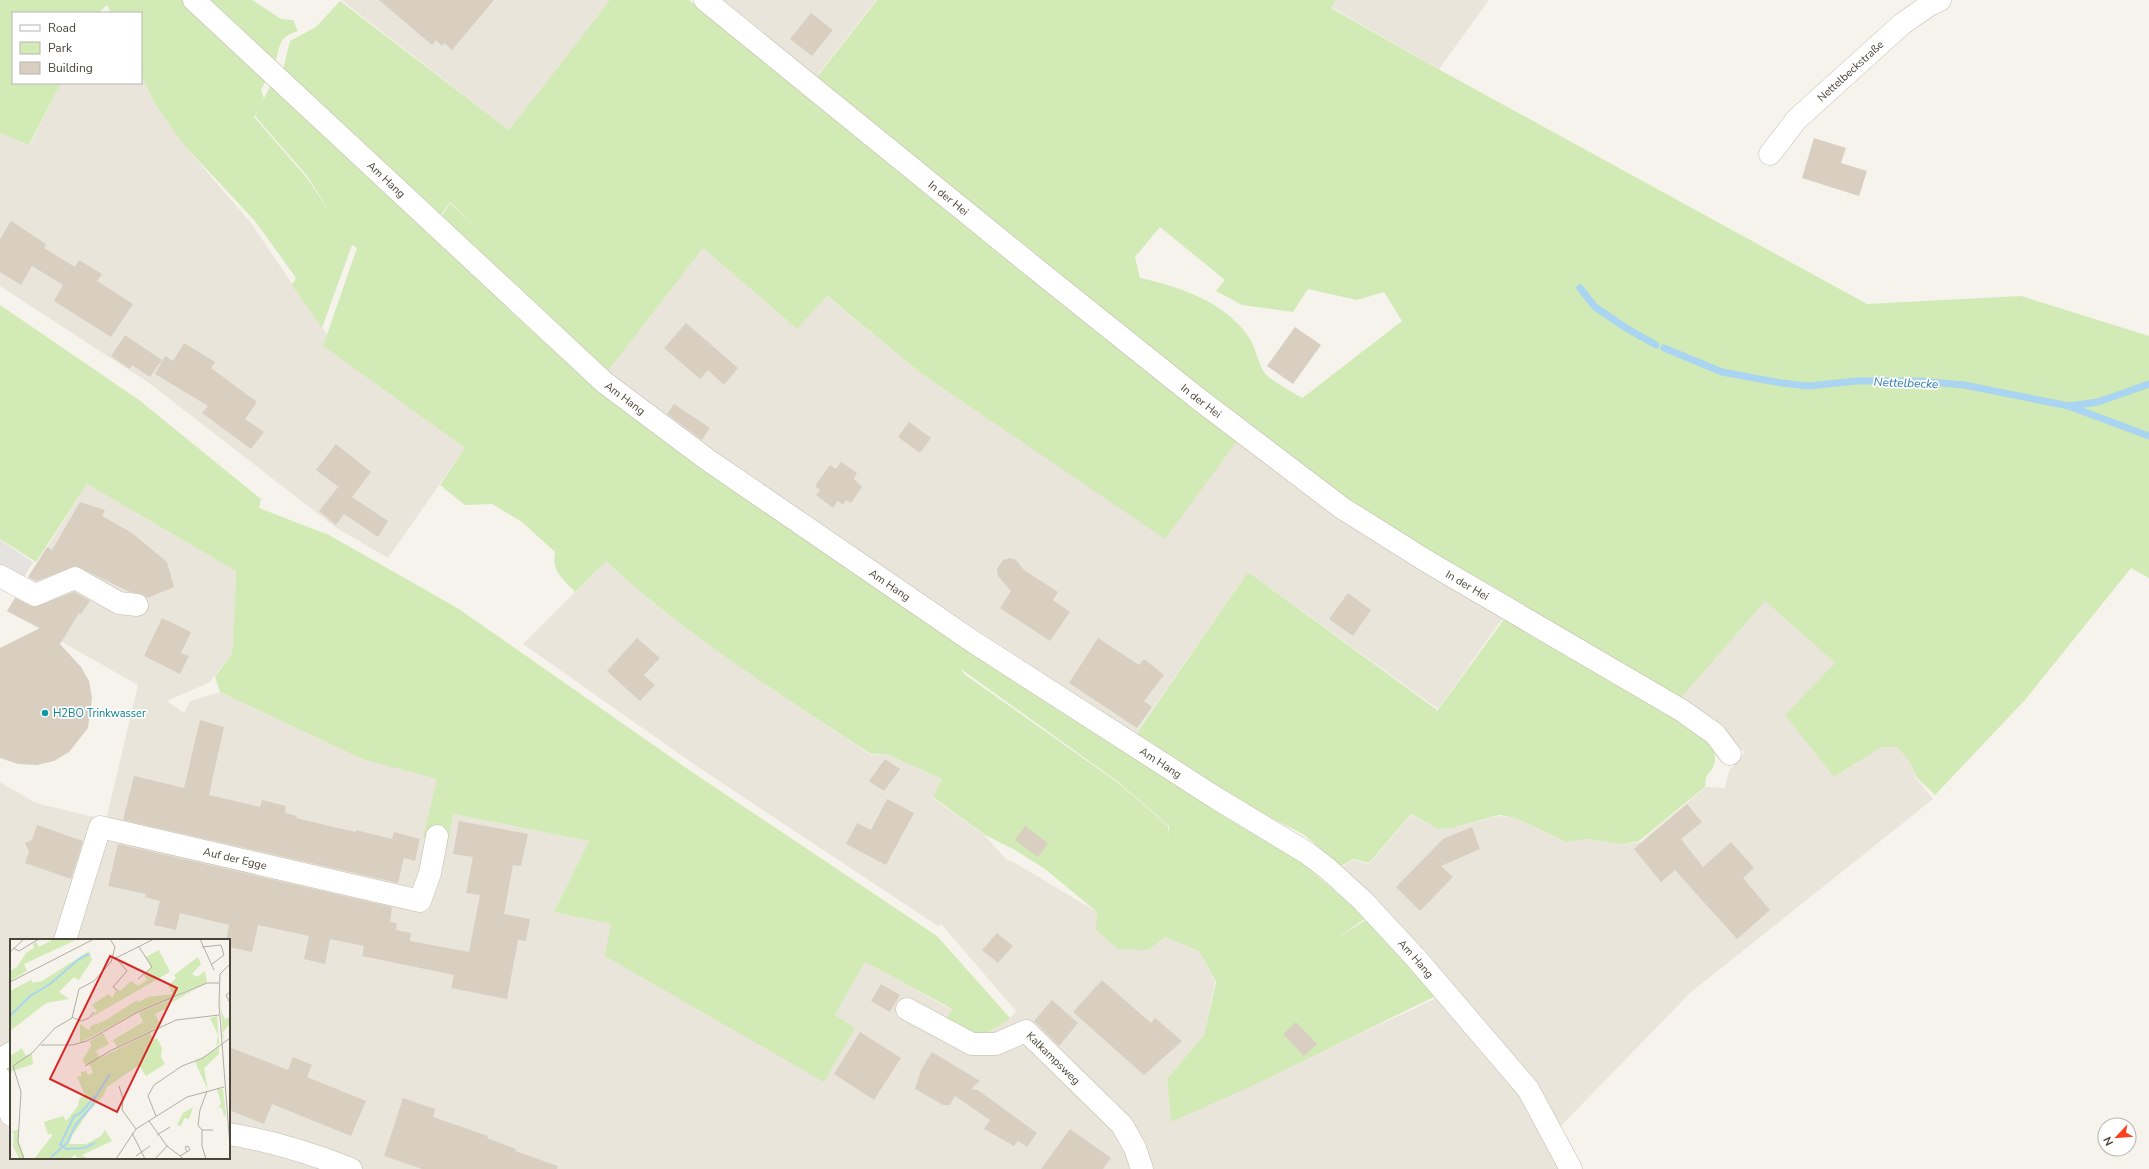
<svg xmlns="http://www.w3.org/2000/svg" width="2149" height="1169" font-family="'Nunito Sans',sans-serif">
  <style>
    .residential { fill: #eae5da; fill-rule: evenodd }
    .green { fill: #d2eab5; fill-rule: evenodd }
    .parking { fill: #e5e3e0 }
    .lines { fill: none; stroke-linecap: round; stroke-linejoin: round }
    .stream { stroke: #a9d4f2; stroke-width: 7 }
    .building { fill: #d8cfc1 }
    .street-casing { stroke: #c2bbae; stroke-width: 23 }
    .street { stroke: #fff; stroke-width: 22 }
    .culture-dot { fill: #0f9aa8; stroke: #fff; stroke-width: 1.5 }
    .labels { text-anchor: middle; stroke-width: 3.5; stroke-linejoin: round; paint-order: stroke }
    .street-label { font-size: 11px; fill: #4b4439; stroke: #fff }
    .culture-label { font-size: 11px; fill: #0d838f; stroke: #fff; text-anchor: start }
    .water-label { font-size: 12px; font-style: italic; fill: #2e7ab2; stroke: #fff }
    .inset-river { fill: none; stroke: #a9d4f2; stroke-width: 2 }
    .inset-road { fill: none; stroke: #b2ada4; stroke-width: 1 }
    .view { fill: #d62828; fill-opacity: 0.15; stroke: #d62828; stroke-width: 2 }
    .inset-edge { fill: none; stroke: #4b4439; stroke-width: 2 }
  </style>
  <rect width="100%" height="100%" fill="#f6f3ec"/>
  <path class="residential" d="M 341,0 L 610,0 L 509,130 Z
    M 719,0 L 876,0 L 816,77 Z
    M 1336,0 L 1489,0 L 1439,69 L 1331,7 Z
    M 141,75 L 156,106 L 184,145 L 251,223 L 327,335 L 323,346 L 465,448 L 388,558 L 335,527 L 149,383 L 0,286 L 0,133 L 30,145 L 61,83 L 141,83 Z
    M 703,248 L 797,329 L 826,296 L 922,374 L 1165,538 L 1240,437 L 1505,615 L 1438,709 L 1248,572 L 1135,734 L 711,454 L 613,381 L 608,371 Z
    M 87,484 L 236,571 L 233,647 L 231,655 L 210,682 L 167,701 L 184,713 L 190,701 L 220,692 L 362,759 L 438,779 L 423,838 L 453,814 L 589,841 L 554,912 L 611,924 L 855,1028 L 835,1015 L 865,962 L 952,1010 L 1010,1018 L 1016,1011 L 941,924 L 938,926 L 695,765 L 523,644 L 606,561 L 653,603 L 704,640 L 769,687 L 871,755 L 887,754 L 942,779 L 933,798 L 984,835 L 1008,861 L 1010,860 L 1097,912 L 1149,950 L 1165,937 L 1199,951 L 1215,982 L 1204,1035 L 1167,1079 L 1171,1122 L 1456,989 L 1341,867 L 1353,860 L 1369,864 L 1411,815 L 1440,829 L 1452,828 L 1499,816 L 1516,818 L 1566,842 L 1587,839 L 1622,844 L 1640,842 L 1706,787 L 1725,788 L 1729,771 L 1745,752 L 1671,708 L 1765,601 L 1835,663 L 1786,715 L 1834,777 L 1882,747 L 1897,747 L 1909,761 L 1916,778 L 1933,799 L 1690,993 L 1555,1132 L 1575,1169 L 0,1169 L 0,782 L 36,803 L 106,820 L 138,685 L 7,611 ZM 11,940 L 229,940 L 229,1158 L 11,1158 Z"/>
  <path class="green" d="M 0,0 L 184,0 L 257,66 L 253,71 L 257,67 L 268,77 L 261,90 L 264,99 L 254,117 L 307,178 L 331,214 L 308,177 L 255,116 L 273,81 L 531,324 L 1301,862 L 1366,918 L 1335,939 L 1366,920 L 1438,995 L 1256,1084 L 1171,1122 L 1167,1079 L 1204,1035 L 1216,982 L 1199,951 L 1165,937 L 1149,950 L 1118,949 L 1096,930 L 1097,912 L 1045,869 L 1015,850 L 985,835 L 933,797 L 942,779 L 887,754 L 871,754 C 797,706 723,658 654,603 C 637,590 622,575 606,561 L 575,592 C 563,579 551,571 555,552 L 522,522 L 492,504 L 465,505 L 440,485 L 465,448 L 323,346 L 357,248 L 352,245 L 322,328 L 292,285 L 296,278 L 255,221 L 184,145 L 156,106 L 141,75 L 141,13 L 111,13 L 107,5 L 99,13 L 13,13 L 13,83 L 61,83 L 29,145 L 0,133 ZM 961,669 L 1117,781 L 1169,826 L 1168,836 L 1168,826 L 1117,782 L 964,674 Z
    M 206,0 L 252,0 L 281,19 L 293,20 L 298,31 C 277,37 281,46 275,63 Z
    M 610,0 L 689,0 L 1240,437 L 1165,539 L 922,374 L 827,296 L 797,329 L 703,248 L 608,371 L 482,256 L 442,216 L 450,203 L 478,229 L 450,202 L 441,215 L 283,70 L 290,41 L 316,27 L 340,1 L 509,130 Z
    M 877,0 L 1336,0 L 1331,8 L 1440,70 L 1867,304 L 2021,296 L 2149,336 L 2149,578 L 2131,568 L 2025,700 L 1935,795 L 1917,778 L 1909,761 L 1897,747 L 1882,747 L 1834,777 L 1785,715 L 1835,663 L 1765,601 L 1672,708 C 1686,720 1722,742 1714,765 C 1710,776 1706,770 1705,787 L 1639,841 L 1622,844 L 1587,839 L 1566,842 L 1516,818 L 1499,815 L 1452,828 L 1439,829 L 1411,814 L 1369,863 L 1353,859 L 1341,866 L 1303,834 L 1239,802 L 1136,734 L 1248,572 L 1437,710 L 1432,718 L 1513,607 L 1425,555 L 1256,435 L 817,77 ZM 1160,227 L 1225,280 L 1216,291 L 1242,305 L 1293,312 L 1308,289 L 1357,300 L 1384,292 L 1402,321 L 1296,403 L 1302,398 C 1293,392 1269,380 1264,372 C 1257,361 1256,347 1248,336 C 1225,302 1178,286 1140,278 L 1135,257 Z
    M 0,305 L 139,400 L 261,499 L 259,508 L 329,535 L 459,609 L 692,772 L 937,936 L 1010,1018 C 980,1040 979,1037 947,1019 L 952,1009 L 865,962 L 835,1015 L 855,1028 L 824,1082 L 605,956 L 611,924 L 554,912 L 589,841 L 453,814 L 448,842 L 423,838 L 437,779 L 362,759 L 220,692 L 215,677 L 231,655 L 233,647 L 236,571 L 87,484 L 36,562 L 0,539 Z"/>
  <path class="parking" d="M 0,540 L 33,562 L 22,581 L 0,572 Z"/>
  <g class="lines">
    <path class="stream" d="M 1580,288 L 1595,307 L 1626,328 L 1656,345
      M 1664,348 L 1722,372 L 1781,383 L 1808,386 L 1857,381 L 1922,381 L 1964,385 L 2069,406 L 2098,402 L 2149,384
      M 2071,407 L 2149,436"/>
  </g>
  <path class="building" d="M 379,0 L 494,0 L 452,50 L 444,43 L 442,46 L 436,40 L 432,45 Z
    M 811,13 L 833,30 L 812,56 L 790,39 Z
    M 1814,138 L 1846,148 L 1841,163 L 1867,171 L 1859,196 L 1802,178 Z
    M 11,221 L 46,244 L 44,248 L 75,267 L 79,260 L 102,274 L 97,281 L 133,304 L 111,337 L 54,301 L 63,285 L 32,266 L 21,285 L 0,272 L 0,239 Z
    M 686,323 L 738,368 L 724,385 L 708,370 L 700,379 L 664,348 Z
    M 1295,327 L 1321,345 L 1293,384 L 1267,366 Z
    M 125,335 L 162,360 L 150,377 L 132,365 L 130,369 L 111,356 Z
    M 184,343 L 215,362 L 211,368 L 257,402 L 245,419 L 264,432 L 251,449 L 202,413 L 208,406 L 155,374 L 165,356 L 173,361 Z
    M 674,404 L 710,428 L 702,440 L 667,414 Z
    M 909,422 L 931,438 L 920,453 L 898,437 Z
    M 336,444 L 371,472 L 352,497 L 388,521 L 378,537 L 344,514 L 336,525 L 319,511 L 338,487 L 340,488 L 316,470 Z
    M 841,462 L 857,473 L 854,479 L 862,487 L 851,503 L 846,500 L 843,505 L 838,501 L 833,508 L 816,495 L 820,490 L 815,486 L 830,465 L 836,469 Z
    M 80,502 L 105,510 L 102,516 L 132,533 L 167,562 L 174,587 L 147,598 L 144,595 L 130,592 L 76,566 L 36,581 L 28,577 L 47,547 L 52,550 Z
    M 1010,558 L 1016,560 L 1024,570 L 1058,592 L 1053,600 L 1070,612 L 1050,641 L 1000,608 L 1011,591 L 998,576 L 997,569 L 1003,560 Z
    M 74,592 L 90,601 L 81,614 L 79,613 L 60,644 L 81,667 L 89,681 L 92,698 L 88,728 L 69,752 L 54,761 L 37,765 L 18,764 L 0,758 L 0,648 L 40,628 L 7,611 L 15,598 L 35,607 Z
    M 1348,593 L 1371,610 L 1353,636 L 1329,619 Z
    M 162,618 L 191,632 L 181,653 L 189,656 L 180,674 L 144,656 Z
    M 637,638 L 660,658 L 644,675 L 655,685 L 640,701 L 607,671 Z
    M 1098,638 L 1139,665 L 1144,659 L 1164,675 L 1144,701 L 1152,707 L 1137,728 L 1069,683 Z
    M 200,720 L 224,727 L 209,795 L 260,807 L 262,800 L 286,806 L 285,813 L 297,816 L 296,818 L 355,832 L 356,830 L 392,839 L 394,832 L 420,839 L 415,861 L 404,858 L 398,883 L 123,820 L 134,776 L 184,788 Z
    M 885,759 L 900,769 L 884,791 L 869,781 Z
    M 887,799 L 914,813 L 886,865 L 846,844 L 857,823 L 871,830 Z
    M 1687,804 L 1702,822 L 1681,839 L 1703,867 L 1731,842 L 1754,868 L 1743,878 L 1770,910 L 1737,939 L 1675,870 L 1661,882 L 1634,849 Z
    M 459,821 L 528,834 L 521,866 L 513,865 L 504,914 L 530,919 L 526,941 L 518,940 L 507,999 L 451,988 L 454,975 L 362,956 L 364,946 L 330,939 L 325,964 L 304,959 L 309,936 L 258,925 L 252,952 L 229,947 L 229,940 L 226,940 L 229,925 L 180,913 L 176,930 L 154,925 L 160,901 L 145,897 L 146,894 L 108,886 L 118,844 L 392,907 L 390,922 L 397,923 L 396,930 L 411,933 L 410,941 L 469,952 L 480,895 L 466,893 L 473,857 L 453,854 Z
    M 37,825 L 83,841 L 71,879 L 25,863 L 29,851 L 25,843 L 32,840 Z
    M 1025,826 L 1048,843 L 1038,857 L 1015,840 Z
    M 1472,827 L 1480,849 L 1441,866 L 1453,877 L 1420,911 L 1396,887 L 1443,839 Z
    M 997,933 L 1013,946 L 998,963 L 982,950 Z
    M 1102,980 L 1151,1023 L 1155,1018 L 1182,1041 L 1144,1075 L 1073,1012 Z
    M 881,984 L 900,995 L 890,1012 L 871,1001 Z
    M 1052,1000 L 1078,1023 L 1059,1046 L 1034,1021 Z
    M 1296,1022 L 1317,1044 L 1304,1056 L 1283,1034 Z
    M 860,1032 L 901,1058 L 874,1100 L 834,1074 Z
    M 229,1047 L 288,1070 L 293,1057 L 312,1065 L 307,1077 L 366,1101 L 351,1136 L 272,1104 L 264,1124 L 229,1110 Z
    M 932,1052 L 980,1081 L 971,1089 L 978,1090 L 1037,1133 L 1027,1147 L 1018,1141 L 1014,1146 L 984,1129 L 990,1120 L 955,1096 L 950,1105 L 943,1105 L 915,1089 L 921,1070 Z
    M 403,1098 L 435,1109 L 433,1117 L 488,1136 L 487,1138 L 516,1149 L 515,1151 L 558,1166 L 557,1169 L 422,1169 L 384,1156 Z
    M 1070,1129 L 1111,1158 L 1103,1169 L 1041,1169 Z"/>
  <g class="lines">
    <defs>
      <g id="street">
        <path id="s1" d="M 194,0 L 605,383 L 708,460 L 972,641 L 1216,798 L 1307,853 L 1328,869 L 1363,901 L 1415,957 L 1528,1089 L 1571,1169"/>
        <path id="s2" d="M 705,0 L 1036,269 L 1196,397 L 1342,508 L 1428,562 L 1681,710 L 1715,734 L 1730,754"/>
        <path id="s3" d="M 1770,154 L 1797,119 L 1902,24 L 1928,6 L 1940,0"/>
        <path d="M 0,576 L 35,595 L 75,578 L 119,603 L 137,605"/>
        <path id="s4" d="M 65,940 L 100,827 L 420,901 L 430,873 L 437,836"/>
        <path id="s5" d="M 907,1009 L 972,1044 L 996,1044 L 1026,1031 L 1122,1125 L 1135,1148 L 1142,1169"/>
        <path d="M 0,1060 L 11,1053"/>
        <path d="M 0,1078 L 11,1115"/>
        <path d="M 229,1134 C 272,1141 311,1153 351,1169"/>
      </g>
    </defs>
    <use href="#street" class="street-casing"/>
    <use href="#street" class="street"/>
  </g>
  <circle class="culture-dot" cx="45" cy="713" r="4"/>
  <g class="labels">
    <g class="street-label">
      <text dy="4" stroke="none"><textPath href="#s3" startOffset="116">Nettelbeckstraße</textPath></text>
      <text dy="4" stroke="none"><textPath href="#s1" startOffset="263">Am Hang</textPath></text>
      <text dy="4" stroke="none"><textPath href="#s2" startOffset="314">In der Hei</textPath></text>
      <text dy="4" stroke="none"><textPath href="#s1" startOffset="587">Am Hang</textPath></text>
      <text dy="4" stroke="none"><textPath href="#s2" startOffset="638">In der Hei</textPath></text>
      <text dy="4" stroke="none"><textPath href="#s1" startOffset="911">Am Hang</textPath></text>
      <text dy="4" stroke="none"><textPath href="#s2" startOffset="962">In der Hei</textPath></text>
      <text dy="4" stroke="none"><textPath href="#s1" startOffset="1235">Am Hang</textPath></text>
      <text dy="4" stroke="none"><textPath href="#s4" startOffset="257">Auf der Egge</textPath></text>
      <text dy="4" stroke="none"><textPath href="#s1" startOffset="1559">Am Hang</textPath></text>
      <text dy="4" stroke="none"><textPath href="#s5" startOffset="169">Kalkampsweg</textPath></text>
    </g>
    <g class="culture-label">
      <text x="53" y="717">H2BO Trinkwasser</text>
    </g>
    <g class="water-label">
      <text transform="translate(1906 383) rotate(2)" y="4">Nettelbecke</text>
    </g>
  </g>
  <g transform="translate(10 939)">
    <rect width="220" height="220" fill="#f6f3ec"/>
    <path d="M 44,0 L 68,0 L 14,25 L 17,32 L 0,42 L 0,32 L 7,28 L 16,14 L 24,9 L 23,5 L 26,3 L 29,8 ZM 149,11 L 160,33 L 80,79 L 87,72 L 82,66 L 95,57 L 99,55 L 102,59 L 107,50 L 110,52 L 121,42 L 128,47 L 137,41 L 134,36 L 141,29 L 136,18 ZM 79,12 L 82,21 L 69,41 L 64,38 L 49,53 L 59,60 L 36,64 L 0,92 L 0,52 L 21,41 L 23,44 L 32,42 ZM 188,18 L 191,25 L 182,35 L 187,38 L 195,32 L 197,44 L 127,73 L 70,104 L 70,85 L 79,91 L 81,87 L 96,81 L 127,61 L 128,63 L 138,58 L 163,55 L 158,47 L 166,39 L 164,36 ZM 188,49 L 157,66 L 157,69 L 145,75 L 151,87 L 107,108 L 103,101 L 133,83 L 129,74 ZM 210,59 L 212,74 L 215,80 L 220,78 L 220,85 L 213,93 L 214,100 L 213,100 ZM 207,77 L 209,104 L 206,108 L 208,96 L 200,79 ZM 93,94 L 99,105 L 86,112 L 90,119 L 140,94 L 143,101 L 147,99 L 152,109 L 151,118 L 155,125 L 136,137 L 129,126 L 97,148 L 93,157 L 79,172 L 62,197 L 59,205 L 76,205 L 91,197 L 95,191 L 102,202 L 72,216 L 78,220 L 70,220 L 64,216 L 60,220 L 24,220 L 42,197 L 41,194 L 38,196 L 34,183 L 53,177 L 56,182 L 68,167 L 69,160 L 75,156 L 67,138 L 71,137 L 71,133 L 76,132 L 78,136 L 83,134 L 80,126 L 74,125 L 73,120 L 81,107 L 80,102 ZM 209,108 L 209,115 L 194,129 L 198,151 L 185,123 ZM 12,109 L 16,117 L 22,115 L 23,125 L 0,133 L 0,117 ZM 207,150 L 213,150 L 216,175 L 214,178 L 212,169 L 209,169 L 211,164 ZM 183,168 L 179,180 L 174,179 L 171,187 L 167,186 L 173,174 ZM 9,190 L 8,201 L 15,220 L 9,219 L 3,207 L 4,194 L 0,193 Z" fill="#d2eab5"/>
    <path class="inset-river" d="M 0,77 L 20,57 L 40,45 L 69,20 L 79,15M 85,157 L 71,174 L 64,177 L 50,206 L 57,210 L 75,209 L 85,204M 41,218 L 57,204 L 66,185 L 82,167 L 86,157 L 100,135"/>
    <path class="inset-road" d="M 190,0 L 204,31M 192,8 L 211,6 L 214,16 L 202,25M 3,9 L 9,12 L 29,0M 0,13 L 14,0M 103,19 L 106,19 L 144,0M 106,19 L 117,32 L 103,48 L 107,51M 220,25 L 210,35 L 209,65 L 220,208M 128,40 L 142,28 L 129,8M 0,43 L 84,0M 220,53 L 216,56 L 220,64M 62,78 L 71,82 L 79,79 L 84,73M 31,106 L 62,106 L 77,102 L 128,73 L 197,44 L 209,44M 75,127 L 100,112 L 166,81 L 209,76M 109,147 L 113,160 L 112,171 L 126,190M 197,152 L 190,171 L 188,186 L 192,191 L 203,191M 146,177 L 138,157 L 144,146 L 172,127 L 193,119 L 220,99M 139,182 L 157,207 L 174,220M 192,191 L 192,207 L 196,220M 122,194 L 135,220M 147,196 L 160,188M 126,217 L 140,207M 170,217 L 180,211 L 178,207 L 175,208 L 177,213M 14,220 L 8,203 L 11,153 L 3,127 L 22,114 L 45,89 L 62,79 L 69,50 L 84,42 L 101,23 L 105,8 L 100,0M 106,220 L 126,190 L 177,158 L 214,148M 145,220 L 157,207"/>
    <path class="view" d="M 100,17 L 167,49 L 107,173 L 40,140 Z"/>
    <rect width="220" height="220" class="inset-edge"/>
  </g>
  <rect x="12" y="12" width="130" height="72" fill="#ffffff" stroke="#b7b4b0"/>
  <rect x="20" y="25" width="20" height="6" fill="#ffffff" stroke="#b7b4b0"/>
  <text x="48" y="32" font-size="12" fill="#4b4439">Road</text>
  <rect x="20" y="42" width="20" height="12" fill="#d2eab5" stroke="#b7b4b0"/>
  <text x="48" y="52" font-size="12" fill="#4b4439">Park</text>
  <rect x="20" y="62" width="20" height="12" fill="#d8cfc1" stroke="#b7b4b0"/>
  <text x="48" y="72" font-size="12" fill="#4b4439">Building</text>
  <g transform="translate(2117 1137) rotate(244)"><circle r="19" fill="#ffffff" stroke="#b7b4b0"/>
  <path d="M0-3L7 15L0 10L-7 15Z" fill="#fc3f1d"/>
  <text y="-6" font-size="11" font-weight="bold" text-anchor="middle" fill="#4b4439">N</text>
  </g>
</svg>
